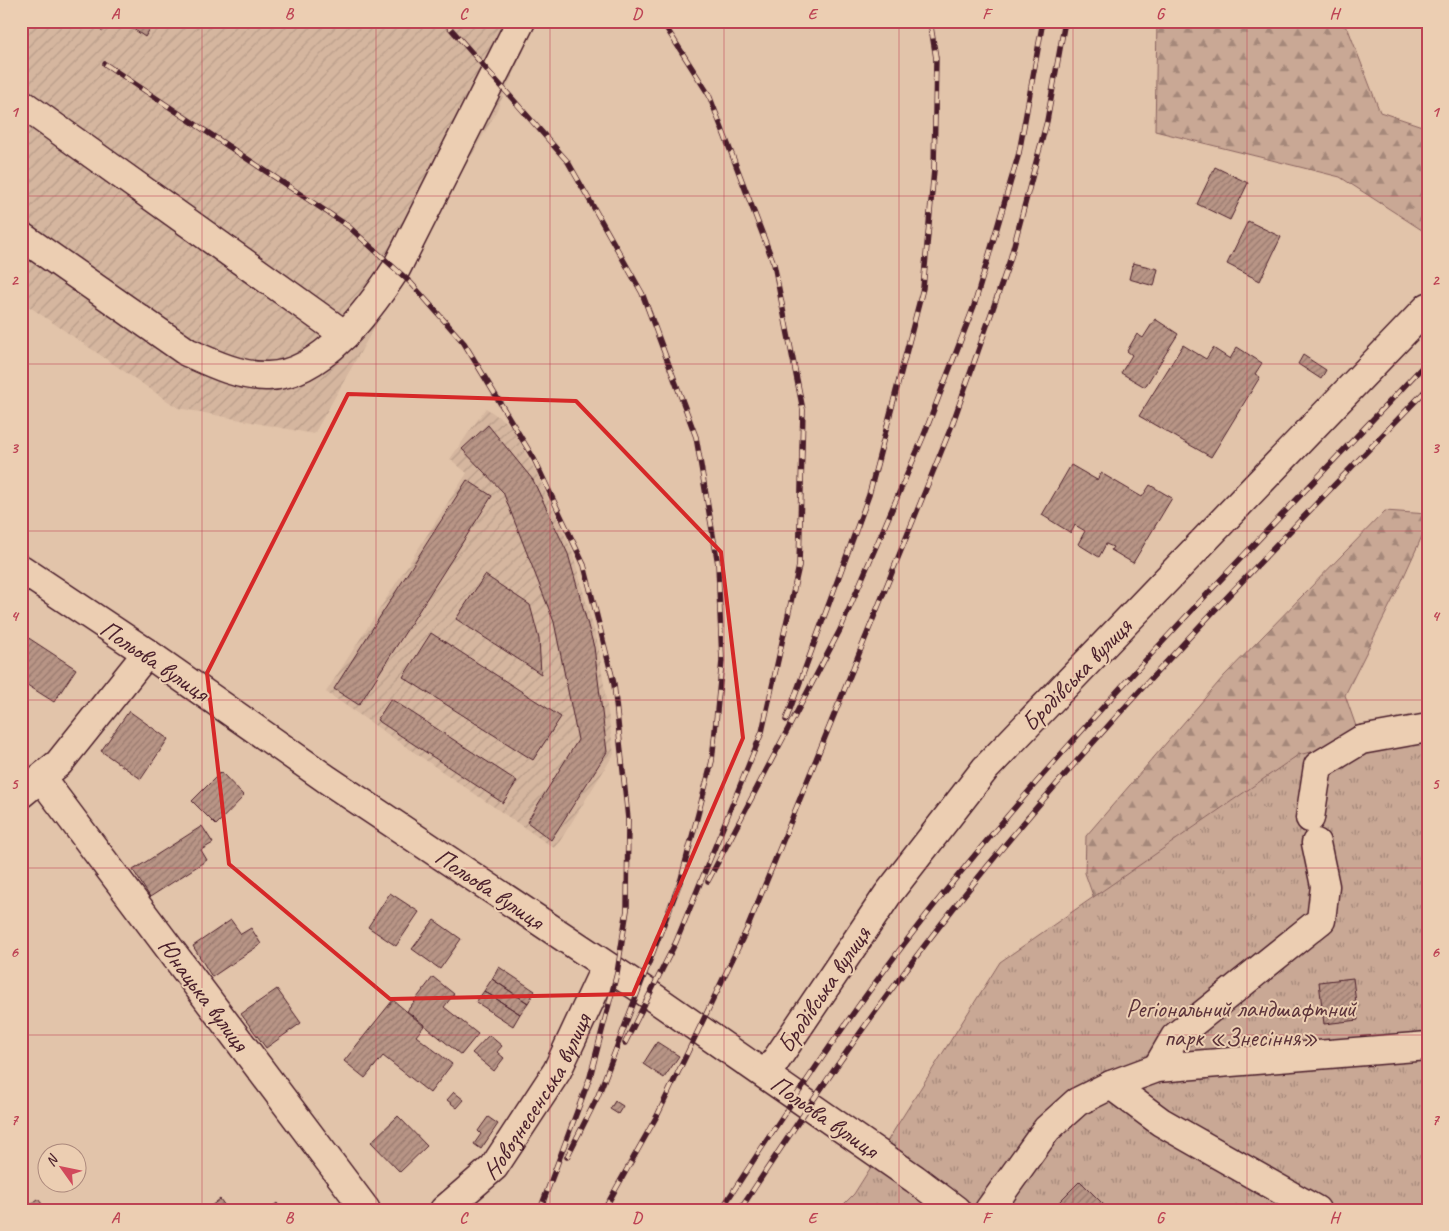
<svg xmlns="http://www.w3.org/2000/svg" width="1449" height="1231" font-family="Caveat,sans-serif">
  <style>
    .industrial { fill: url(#industrial-furrows) }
    .forest { fill: url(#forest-firs); stroke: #8a6460 }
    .park { fill: url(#park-tufts); stroke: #8a6460 }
    .building { fill: url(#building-hatch); stroke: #4a1f2b }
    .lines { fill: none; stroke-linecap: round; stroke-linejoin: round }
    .minor-casing { stroke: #4a1f2b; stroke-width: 31 }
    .minor { stroke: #ecceb2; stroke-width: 28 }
    .rail-casing { stroke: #4a1f2b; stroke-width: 5.5 }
    .rail { stroke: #ecceb2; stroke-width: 4; stroke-dasharray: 11; stroke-linecap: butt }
    .marked { fill: none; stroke: #d62828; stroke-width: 4; stroke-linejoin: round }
    .grid { fill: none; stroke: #bd4354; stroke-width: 1; stroke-opacity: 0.55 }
    .labels { text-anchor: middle; stroke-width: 4; stroke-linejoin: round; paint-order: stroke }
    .street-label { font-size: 25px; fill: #4a1f2b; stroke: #ecceb2 }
    .park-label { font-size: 25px; fill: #5d343b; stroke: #ecceb2 }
    .neatline { fill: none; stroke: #bd4354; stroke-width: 2 }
    .grid-label { font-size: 16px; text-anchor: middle; font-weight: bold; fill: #bd4354 }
  </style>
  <defs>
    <pattern id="industrial-furrows" width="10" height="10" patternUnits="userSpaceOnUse" patternTransform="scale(1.25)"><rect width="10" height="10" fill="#d5b69f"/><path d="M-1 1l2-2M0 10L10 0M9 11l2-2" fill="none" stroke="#b89c89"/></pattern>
    <pattern id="forest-firs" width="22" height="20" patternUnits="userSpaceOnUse" patternTransform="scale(1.25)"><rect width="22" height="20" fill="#c9a895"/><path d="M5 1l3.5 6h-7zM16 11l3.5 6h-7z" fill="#a5887a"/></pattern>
    <pattern id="park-tufts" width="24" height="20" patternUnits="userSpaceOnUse" patternTransform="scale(1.25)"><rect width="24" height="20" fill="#c9a895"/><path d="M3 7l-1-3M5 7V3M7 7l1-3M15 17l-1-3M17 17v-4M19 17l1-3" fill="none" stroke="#a5887a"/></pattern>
    <pattern id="building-hatch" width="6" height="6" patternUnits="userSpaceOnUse" patternTransform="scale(1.25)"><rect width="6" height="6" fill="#b89586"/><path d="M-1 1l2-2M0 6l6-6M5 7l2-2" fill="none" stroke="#98796e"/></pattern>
  </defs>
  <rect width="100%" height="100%" fill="#e2c4aa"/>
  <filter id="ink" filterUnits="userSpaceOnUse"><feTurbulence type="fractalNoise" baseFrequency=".02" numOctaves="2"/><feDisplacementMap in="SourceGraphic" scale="10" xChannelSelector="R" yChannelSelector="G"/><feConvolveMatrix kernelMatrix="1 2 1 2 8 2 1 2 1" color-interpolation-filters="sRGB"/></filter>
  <g filter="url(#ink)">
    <path class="industrial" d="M 21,21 L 537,21 L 494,116 L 314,434 L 178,408 L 21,301 Z
      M 486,408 L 510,425 L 536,472 L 572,551 L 598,644 L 614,754 L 560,841 L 554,848 L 326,692 L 467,473 L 450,459 Z"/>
    <path class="forest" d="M 1157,21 L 1337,21 L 1348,29 L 1380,112 L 1428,128 L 1428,234 L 1340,177 L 1155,131 Z
      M 1385,511 L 1428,514 L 1428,523 L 1400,585 L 1345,695 L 1372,772 L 1111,947 L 1085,873 L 1086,836 L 1224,676 Z"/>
    <path class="park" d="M 1428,725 L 1428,1210 L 838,1210 L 854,1194 L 1000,962 L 1298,755 Z"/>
    <path class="building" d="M 87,21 L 110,21 L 103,31 Z
      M 122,21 L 155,21 L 145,37 Z
      M 1215,167 L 1248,183 L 1230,220 L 1197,204 Z
      M 1248,221 L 1281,237 L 1260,281 L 1227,264 Z
      M 1133,263 L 1158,269 L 1154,286 L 1129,279 Z
      M 1155,319 L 1178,334 L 1145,387 L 1121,373 L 1132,355 L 1127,351 L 1137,334 L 1143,338 Z
      M 1183,345 L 1206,359 L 1213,348 L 1230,359 L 1237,347 L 1262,363 L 1255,374 L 1260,377 L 1211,457 L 1139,416 Z
      M 1303,355 L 1326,370 L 1321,379 L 1298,364 Z
      M 488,425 L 533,480 L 568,554 L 594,647 L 607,752 L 551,840 L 527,822 L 578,740 L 554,622 L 503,492 L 462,449 Z
      M 1071,465 L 1097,480 L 1101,473 L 1142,497 L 1150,485 L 1172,498 L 1133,563 L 1111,550 L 1113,547 L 1106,544 L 1099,557 L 1078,544 L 1085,531 L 1075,525 L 1071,533 L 1042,515 Z
      M 467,480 L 492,496 L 359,705 L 334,689 Z
      M 485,575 L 530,605 L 539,639 L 541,674 L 456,619 Z
      M 21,633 L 76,669 L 54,702 L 21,681 Z
      M 431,633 L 561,717 L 533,760 L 403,677 Z
      M 391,699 L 517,781 L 503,803 L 377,720 Z
      M 129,711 L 168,739 L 141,779 L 101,751 Z
      M 221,772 L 244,796 L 216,825 L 192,801 Z
      M 202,826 L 213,843 L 201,850 L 207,860 L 150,897 L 133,870 Z
      M 390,893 L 419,912 L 396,946 L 368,927 Z
      M 231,920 L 241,934 L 251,928 L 261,944 L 212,977 L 193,946 Z
      M 434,920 L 461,939 L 440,969 L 412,949 Z
      M 499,967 L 535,991 L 528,1003 L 492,979 Z
      M 433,977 L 454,994 L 444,1007 L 478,1034 L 461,1055 L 407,1011 Z
      M 1353,978 L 1358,1020 L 1324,1024 L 1319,982 Z
      M 492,979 L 528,1003 L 520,1014 L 484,991 Z
      M 277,989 L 301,1023 L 266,1048 L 241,1014 Z
      M 484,991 L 520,1014 L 513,1026 L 476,1002 Z
      M 393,1000 L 424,1026 L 416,1036 L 452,1064 L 430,1093 L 383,1056 L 365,1078 L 344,1061 Z
      M 489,1035 L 502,1046 L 497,1052 L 504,1058 L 494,1071 L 472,1053 Z
      M 657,1042 L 679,1056 L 664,1078 L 643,1064 Z
      M 454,1092 L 464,1100 L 457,1108 L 447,1100 Z
      M 615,1101 L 623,1106 L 618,1114 L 610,1109 Z
      M 398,1116 L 427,1146 L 400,1172 L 371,1142 Z
      M 488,1117 L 498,1124 L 481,1149 L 474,1144 L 481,1134 L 478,1131 Z
      M 1080,1181 L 1109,1210 L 1057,1210 L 1054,1207 Z
      M 38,1199 L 47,1210 L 21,1210 L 21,1205 L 24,1209 Z
      M 220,1199 L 228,1210 L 206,1210 Z
      M 277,1203 L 282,1210 L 268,1210 Z"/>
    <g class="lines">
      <defs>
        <g id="minor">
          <path d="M 21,103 L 345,335"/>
          <path d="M 21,236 L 187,352 C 211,363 240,377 268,376 C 322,375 369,310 396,269 L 521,21"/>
          <path d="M 21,569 L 147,653 L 328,780 L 640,988 L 915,1179 L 956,1210"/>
          <path d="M 42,779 L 366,1210"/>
          <path d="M 21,794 L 59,763 L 147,653"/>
          <path d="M 1310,818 L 1318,766 L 1361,740 L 1428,728"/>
          <path d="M 1157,1068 L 1175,1037 L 1321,920 L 1325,886 L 1316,843"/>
          <path d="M 766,1075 L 888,894 L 985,769 L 1428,307"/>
          <path d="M 1111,1085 L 1161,1122 L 1316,1210"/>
          <path id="s1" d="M 444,1210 L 494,1167 L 557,1071 L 606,966"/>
          <path d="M 989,1210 L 1047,1129 L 1077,1102 L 1111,1085 L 1157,1068 L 1428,1046"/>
        </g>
      </defs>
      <use href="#minor" class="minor-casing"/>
      <use href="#minor" class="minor"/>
      <defs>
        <path id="rail" d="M 444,21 L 568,162 L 642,293 L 696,437 L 718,564 L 722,661 L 712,761 L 681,879 L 598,1096 L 567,1157
          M 105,64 L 348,226 L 411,283 L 464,343 L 534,459 L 584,565 L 614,684 L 628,819 L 627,910 L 617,973 L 590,1077 L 540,1210
          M 786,720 L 869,495 L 923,288 L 934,170 L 936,58 L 930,21
          M 708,881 L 840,630 L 924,435 L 974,306 L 1019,153 L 1043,21
          M 625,1043 L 676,942 L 762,732 L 799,566 L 803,410 L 774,264 L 709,95 L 662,21
          M 604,1210 L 658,1114 L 747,929 L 952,425 L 1010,260 L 1047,121 L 1065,21
          M 721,1210 C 794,1098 867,987 952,883 C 1100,700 1267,532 1428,361
          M 740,1210 C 817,1092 896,977 986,868 C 1123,700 1277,545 1428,388"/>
      </defs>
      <use href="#rail" class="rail-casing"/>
      <use href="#rail" class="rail"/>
    </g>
  </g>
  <path class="marked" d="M 348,394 L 576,401 L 721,552 L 743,738 L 633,994 L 390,999 L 229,864 L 207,673 Z"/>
  <path class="grid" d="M 202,21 L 202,1210M 376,21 L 376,1210M 550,21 L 550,1210M 724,21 L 724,1210M 899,21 L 899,1210M 1073,21 L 1073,1210M 1247,21 L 1247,1210M 21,196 L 1428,196M 21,364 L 1428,364M 21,531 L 1428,531M 21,700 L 1428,700M 21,868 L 1428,868M 21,1035 L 1428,1035"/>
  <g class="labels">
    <g class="street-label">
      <text transform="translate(155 660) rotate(34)" y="9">Польова вулиця</text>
      <text transform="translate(1076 674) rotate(-46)" y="9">Бродівська вулиця</text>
      <text transform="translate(490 888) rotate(34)" y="9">Польова вулиця</text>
      <text transform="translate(823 989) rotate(-56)" y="9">Бродівська вулиця</text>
      <text transform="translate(204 994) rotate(53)" y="9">Юнацька вулиця</text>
      <text dy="9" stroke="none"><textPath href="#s1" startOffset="149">Новознесенська вулиця</textPath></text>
      <text transform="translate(825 1116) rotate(35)" y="9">Польова вулиця</text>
    </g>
    <g class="park-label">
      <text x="1241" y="1017">Регіональний ландшафтний<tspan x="1241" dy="29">парк «Знесіння»</tspan></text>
    </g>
  </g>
  <rect width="1449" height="1231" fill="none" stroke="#ecceb2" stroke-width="55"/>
  <g transform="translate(62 1168) rotate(303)"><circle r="24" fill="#ecceb2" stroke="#ab887c"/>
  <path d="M0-4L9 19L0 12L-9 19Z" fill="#d1495b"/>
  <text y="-8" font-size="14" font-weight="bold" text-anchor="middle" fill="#4a1f2b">N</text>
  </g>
  <rect x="28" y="28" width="1394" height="1176" class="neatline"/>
  <g class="grid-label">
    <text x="115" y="19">A</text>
    <text x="289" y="19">B</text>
    <text x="463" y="19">C</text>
    <text x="637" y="19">D</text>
    <text x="812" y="19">E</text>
    <text x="986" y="19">F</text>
    <text x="1160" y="19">G</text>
    <text x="1334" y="19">H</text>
    <text x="14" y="117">1</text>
    <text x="1435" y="117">1</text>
    <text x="14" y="285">2</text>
    <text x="1435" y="285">2</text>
    <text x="14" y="453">3</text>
    <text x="1435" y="453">3</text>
    <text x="14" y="621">4</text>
    <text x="1435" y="621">4</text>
    <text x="14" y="789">5</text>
    <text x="1435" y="789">5</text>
    <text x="14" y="957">6</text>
    <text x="1435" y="957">6</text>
    <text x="14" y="1125">7</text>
    <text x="1435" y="1125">7</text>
    <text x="115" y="1223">A</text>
    <text x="289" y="1223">B</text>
    <text x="463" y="1223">C</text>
    <text x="637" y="1223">D</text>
    <text x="812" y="1223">E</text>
    <text x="986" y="1223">F</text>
    <text x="1160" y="1223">G</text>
    <text x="1334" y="1223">H</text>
  </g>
</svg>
